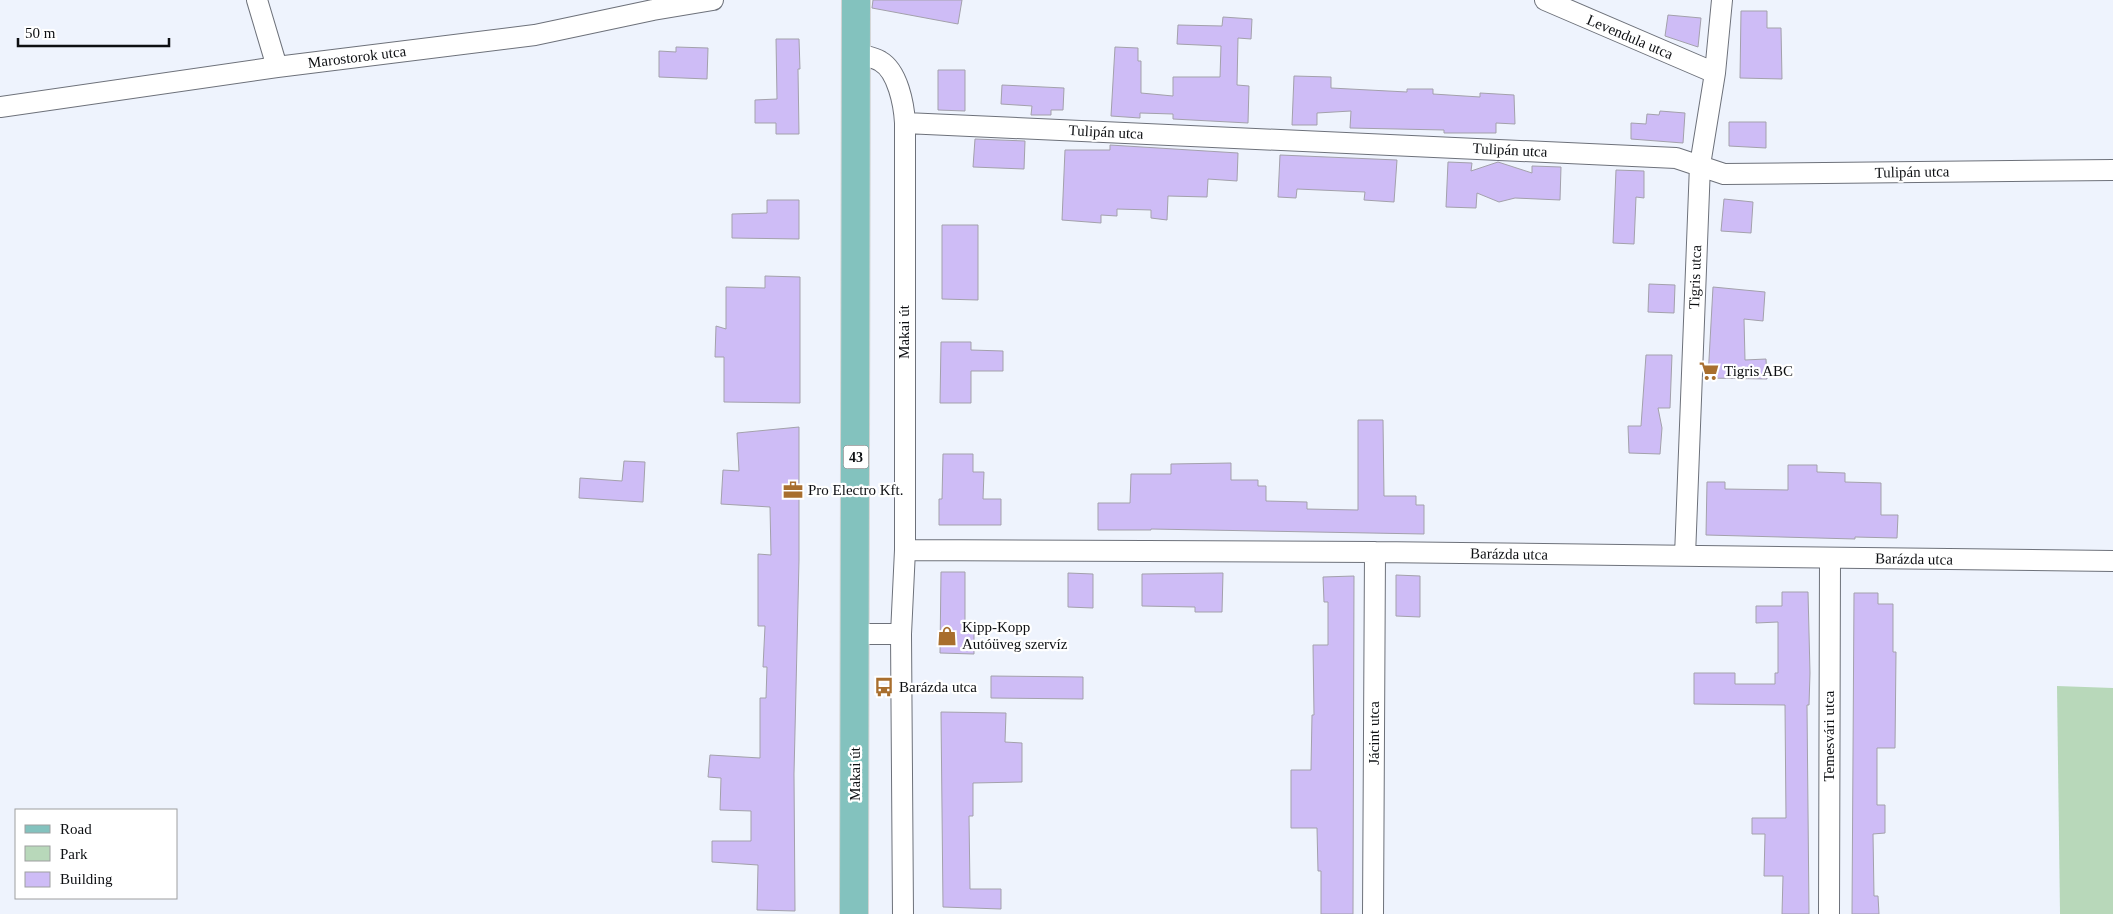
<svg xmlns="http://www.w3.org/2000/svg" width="2113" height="914" font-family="'Times New Roman',serif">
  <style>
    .green { fill: #b8d8ba }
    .building { fill: #cebcf6; stroke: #a3a1ab }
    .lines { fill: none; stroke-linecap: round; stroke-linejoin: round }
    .street-casing { stroke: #6d717a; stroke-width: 22 }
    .primary-casing { stroke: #d3d4d4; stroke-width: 30 }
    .street { stroke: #fff; stroke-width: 20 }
    .primary { stroke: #83c2be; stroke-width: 28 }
    .labels { text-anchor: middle; stroke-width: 4.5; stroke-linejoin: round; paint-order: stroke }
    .shield { fill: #fff; stroke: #565759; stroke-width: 1 }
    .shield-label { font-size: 14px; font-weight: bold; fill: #0d0f12 }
    .street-label { font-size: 15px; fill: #0d0f12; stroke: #fff }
    .poi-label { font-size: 15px; fill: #0d0f12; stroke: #fff; text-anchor: start }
  </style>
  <rect width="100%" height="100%" fill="#eef3fd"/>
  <path class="green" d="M 2057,686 L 2113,688 L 2113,914 L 2060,914 Z"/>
  <path class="building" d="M 873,0 L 962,0 L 958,24 L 872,8 Z
    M 1741,11 L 1767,11 L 1767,28 L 1781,28 L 1782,79 L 1740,78 Z
    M 1668,15 L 1701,18 L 1698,47 L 1665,36 Z
    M 1223,17 L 1252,19 L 1251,39 L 1238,38 L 1237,85 L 1249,86 L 1248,123 L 1173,119 L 1173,114 L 1140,113 L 1140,118 L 1111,116 L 1115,47 L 1138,48 L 1138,61 L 1141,61 L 1141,93 L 1173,96 L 1173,77 L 1220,77 L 1221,46 L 1177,44 L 1178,25 L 1222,26 Z
    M 776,39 L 799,39 L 800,69 L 798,69 L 799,134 L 776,134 L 776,123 L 755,123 L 755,100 L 777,99 Z
    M 676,47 L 708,48 L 707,79 L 659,77 L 659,51 L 676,52 Z
    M 938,70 L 965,70 L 965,111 L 938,110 Z
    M 1294,76 L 1331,77 L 1331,88 L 1407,92 L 1407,89 L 1433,89 L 1433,94 L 1480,97 L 1480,93 L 1514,95 L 1515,124 L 1496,123 L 1496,133 L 1444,133 L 1444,130 L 1350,128 L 1351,111 L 1317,113 L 1317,125 L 1292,125 Z
    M 1002,85 L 1064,88 L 1063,110 L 1051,110 L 1051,115 L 1031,115 L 1032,106 L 1001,104 Z
    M 1660,111 L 1685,113 L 1683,143 L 1631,139 L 1631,123 L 1646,124 L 1647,114 L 1659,115 Z
    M 1729,122 L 1766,122 L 1766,148 L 1729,146 Z
    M 975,139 L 1025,141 L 1024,169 L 973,167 Z
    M 1110,145 L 1238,153 L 1237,181 L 1208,179 L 1207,197 L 1168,196 L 1167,220 L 1151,218 L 1151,210 L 1117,209 L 1117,216 L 1101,215 L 1101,223 L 1062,220 L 1065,150 L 1110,150 Z
    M 1280,155 L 1397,160 L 1394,202 L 1364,200 L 1365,192 L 1297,189 L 1296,198 L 1278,197 Z
    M 1448,162 L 1472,163 L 1471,171 L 1498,162 L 1532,173 L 1532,166 L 1561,167 L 1560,200 L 1515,198 L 1499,202 L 1477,193 L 1476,208 L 1446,207 Z
    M 1616,170 L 1644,171 L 1644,198 L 1636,197 L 1634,244 L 1613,243 Z
    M 1724,199 L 1753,202 L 1751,233 L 1721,231 Z
    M 767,200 L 799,200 L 799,239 L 732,238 L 732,214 L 767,213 Z
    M 942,225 L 978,225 L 978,300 L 942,299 Z
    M 765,276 L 800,277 L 800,403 L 724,402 L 724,357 L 715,357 L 716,326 L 726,329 L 726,287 L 765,288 Z
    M 1649,284 L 1675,285 L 1674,313 L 1648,312 Z
    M 1713,287 L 1765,292 L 1763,321 L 1744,319 L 1745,360 L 1766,359 L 1767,379 L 1708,378 Z
    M 941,342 L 971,342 L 971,350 L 1003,351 L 1003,371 L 971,371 L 971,403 L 940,403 Z
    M 1646,355 L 1672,355 L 1670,408 L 1658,408 L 1662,428 L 1660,454 L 1629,453 L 1628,426 L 1641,426 Z
    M 1358,420 L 1383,420 L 1384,496 L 1416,496 L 1416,505 L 1424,505 L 1424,534 L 1151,529 L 1151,530 L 1098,530 L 1098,503 L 1130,503 L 1131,474 L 1171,474 L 1171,464 L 1231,463 L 1231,480 L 1258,480 L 1258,486 L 1266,486 L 1266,501 L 1307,502 L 1307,509 L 1358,510 Z
    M 799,427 L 799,560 L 794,774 L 795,911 L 757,910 L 758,865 L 712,862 L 712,841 L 751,841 L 751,811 L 720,810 L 721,778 L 708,777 L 710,755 L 760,758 L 760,698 L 766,698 L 767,667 L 763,667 L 765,626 L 758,626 L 758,554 L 771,555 L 770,507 L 721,504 L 723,470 L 739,471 L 737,433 Z
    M 943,454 L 973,454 L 973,472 L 984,472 L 983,499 L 1001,499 L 1001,525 L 939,525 L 939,499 L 942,499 Z
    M 624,461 L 645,462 L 643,502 L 579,498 L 580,478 L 622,481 Z
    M 1788,465 L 1817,465 L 1817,472 L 1845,473 L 1845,482 L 1881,483 L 1881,515 L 1898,515 L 1897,538 L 1855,537 L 1855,539 L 1706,535 L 1707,482 L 1725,482 L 1725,489 L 1788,490 Z
    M 941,572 L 965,572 L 965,625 L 974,625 L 974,654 L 940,653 Z
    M 1068,573 L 1093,574 L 1093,608 L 1068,607 Z
    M 1223,573 L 1222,612 L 1195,612 L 1195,607 L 1142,606 L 1142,574 Z
    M 1396,575 L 1420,576 L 1420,617 L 1396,616 Z
    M 1354,576 L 1353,914 L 1321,914 L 1321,871 L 1318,871 L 1317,828 L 1291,828 L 1291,770 L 1311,770 L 1312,715 L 1314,715 L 1313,645 L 1328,645 L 1328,602 L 1324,602 L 1323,577 Z
    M 1782,592 L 1808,592 L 1810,673 L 1809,705 L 1807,705 L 1809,914 L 1782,914 L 1783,876 L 1764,876 L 1765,834 L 1752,834 L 1752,818 L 1786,818 L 1785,705 L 1694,704 L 1694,673 L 1735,673 L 1735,684 L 1775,684 L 1775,673 L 1778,673 L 1778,622 L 1756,623 L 1756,606 L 1782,606 Z
    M 1854,593 L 1878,593 L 1878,604 L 1893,604 L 1893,652 L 1896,652 L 1895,748 L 1877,748 L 1877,805 L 1885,805 L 1885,833 L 1873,834 L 1874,896 L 1878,896 L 1879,914 L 1852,914 Z
    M 991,676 L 1083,677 L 1083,699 L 991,698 Z
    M 941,712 L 1006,713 L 1005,742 L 1022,743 L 1022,782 L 973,783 L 973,816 L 969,816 L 970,889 L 1001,889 L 1001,909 L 943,907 Z"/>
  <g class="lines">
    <defs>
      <path id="street" d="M 257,0 L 277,67
        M 1545,0 L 1715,73
        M 857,54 C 864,56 874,57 880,61 C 898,71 904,105 905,123 L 905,550 L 901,634 L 903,914
        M 0,107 L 277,67 L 535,35 L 653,10 L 713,0
        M 905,123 L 1676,158 L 1724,174 L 2113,170
        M 905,550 L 1375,552 L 2113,561
        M 1685,556 L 1700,165 L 1715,73 L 1722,0
        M 856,634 L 901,634
        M 1373,914 L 1375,552
        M 1829,914 L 1830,558"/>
      <path id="primary" d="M 854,914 L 856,0"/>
    </defs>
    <use href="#street" class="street-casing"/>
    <use href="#primary" class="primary-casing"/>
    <use href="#street" class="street"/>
    <use href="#primary" class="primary"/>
  </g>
  <defs>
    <symbol id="supermarket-bare" viewBox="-9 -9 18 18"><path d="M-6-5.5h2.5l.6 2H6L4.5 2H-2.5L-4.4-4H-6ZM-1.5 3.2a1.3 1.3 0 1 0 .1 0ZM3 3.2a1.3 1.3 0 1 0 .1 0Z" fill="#a86e2e" stroke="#fff" stroke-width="2.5" paint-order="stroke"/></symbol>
    <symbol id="office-bare" viewBox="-9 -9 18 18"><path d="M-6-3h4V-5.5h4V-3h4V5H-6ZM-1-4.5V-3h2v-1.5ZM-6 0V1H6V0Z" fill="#a86e2e" stroke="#fff" stroke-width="2.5" paint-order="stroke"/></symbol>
    <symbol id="shop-bare" viewBox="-9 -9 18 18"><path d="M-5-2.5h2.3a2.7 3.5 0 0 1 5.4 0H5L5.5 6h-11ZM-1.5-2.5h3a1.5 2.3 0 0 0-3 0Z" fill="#a86e2e" stroke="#fff" stroke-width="2.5" paint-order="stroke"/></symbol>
    <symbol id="bus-bare" viewBox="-9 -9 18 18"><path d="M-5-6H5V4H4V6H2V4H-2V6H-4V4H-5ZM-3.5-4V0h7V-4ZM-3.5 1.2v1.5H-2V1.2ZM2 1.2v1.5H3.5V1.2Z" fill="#a86e2e" stroke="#fff" stroke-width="2.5" paint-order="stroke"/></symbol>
  </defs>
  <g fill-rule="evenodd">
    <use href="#supermarket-bare" x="1695" y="357" width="28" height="28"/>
    <use href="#office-bare" x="779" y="476" width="28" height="28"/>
    <use href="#shop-bare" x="933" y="622" width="28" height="28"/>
    <use href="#bus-bare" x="870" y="673" width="28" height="28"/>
  </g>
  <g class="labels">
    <rect class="shield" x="843.5" y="445.5" width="25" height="23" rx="4"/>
    <g class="shield-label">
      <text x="856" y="462">43</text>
    </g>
    <g class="street-label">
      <text transform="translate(1630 37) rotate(23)" y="5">Levendula utca</text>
      <text transform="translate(357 57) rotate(-7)" y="5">Marostorok utca</text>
      <text transform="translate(1106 132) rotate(3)" y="5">Tulipán utca</text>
      <text transform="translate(1510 150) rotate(3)" y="5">Tulipán utca</text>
      <text transform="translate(1912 172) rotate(-1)" y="5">Tulipán utca</text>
      <text transform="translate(1695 277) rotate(-88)" y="5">Tigris utca</text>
      <text transform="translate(904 332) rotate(-90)" y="5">Makai út</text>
      <text transform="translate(1509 554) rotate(1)" y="5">Barázda utca</text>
      <text transform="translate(1914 559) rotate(1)" y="5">Barázda utca</text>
      <text transform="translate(1374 733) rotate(-90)" y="5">Jácint utca</text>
      <text transform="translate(1829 736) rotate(-90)" y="5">Temesvári utca</text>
      <text transform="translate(855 774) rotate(-90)" y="5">Makai út</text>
    </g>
    <g class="poi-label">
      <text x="1724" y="376">Tigris ABC</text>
      <text x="808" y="495">Pro Electro Kft.</text>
      <text x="962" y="632">Kipp-Kopp<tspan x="962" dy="17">Autóüveg szervíz</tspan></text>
      <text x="899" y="692">Barázda utca</text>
    </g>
  </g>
  <rect x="15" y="809" width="162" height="90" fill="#ffffff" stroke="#9e9fa0"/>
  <rect x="25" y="825" width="25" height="8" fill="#83c2be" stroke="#9e9fa0"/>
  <text x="60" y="834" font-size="15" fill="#0d0f12">Road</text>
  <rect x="25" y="846" width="25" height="15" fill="#b8d8ba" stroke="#9e9fa0"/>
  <text x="60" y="859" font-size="15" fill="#0d0f12">Park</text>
  <rect x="25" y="872" width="25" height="15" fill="#cebcf6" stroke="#9e9fa0"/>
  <text x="60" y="884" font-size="15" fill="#0d0f12">Building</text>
  <path d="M18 38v8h151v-8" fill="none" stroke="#0d0f12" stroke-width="2.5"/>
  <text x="25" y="38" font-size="15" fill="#0d0f12" stroke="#ffffff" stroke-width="4" paint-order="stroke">50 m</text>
</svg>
